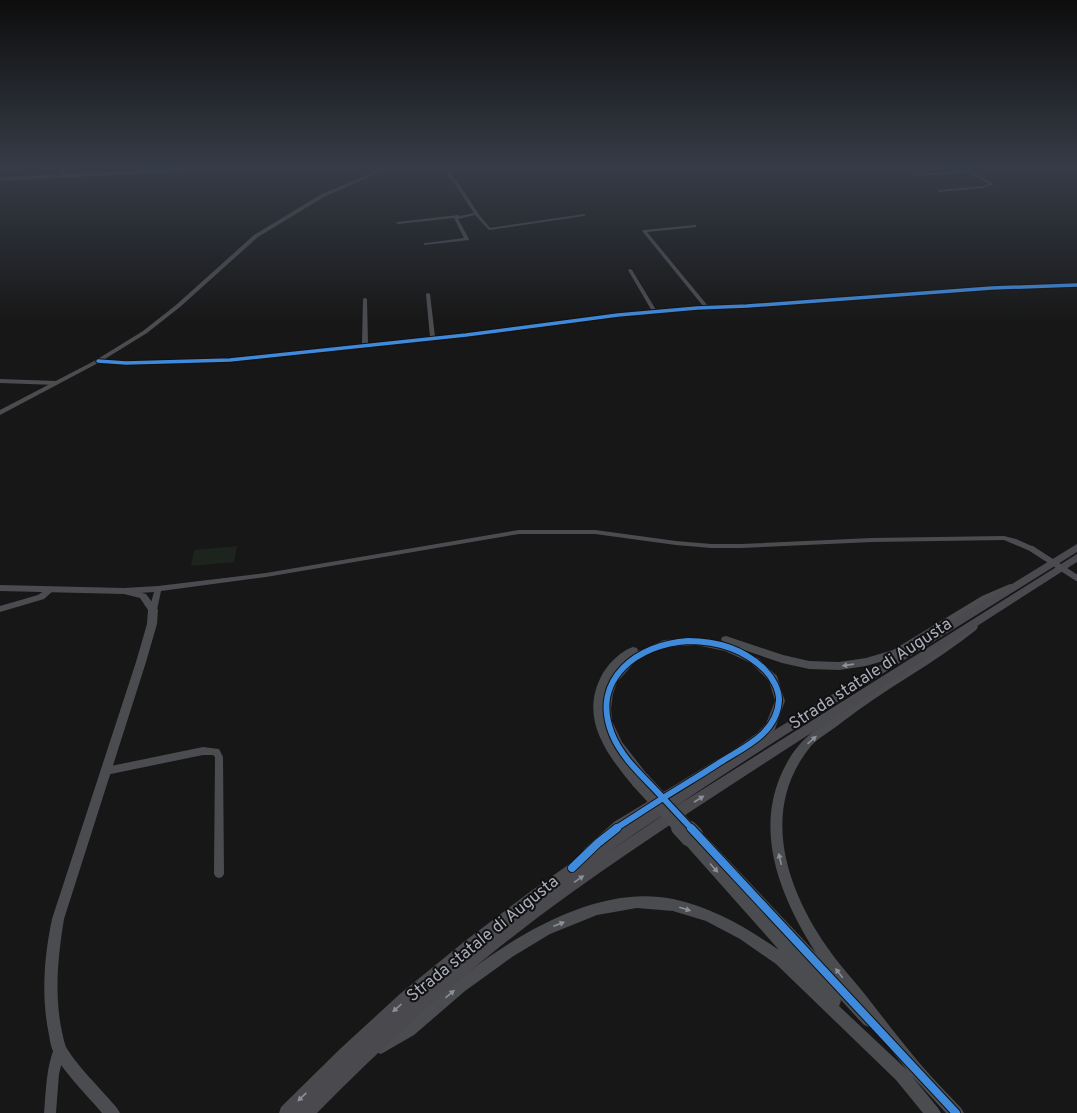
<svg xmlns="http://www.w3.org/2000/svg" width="1077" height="1113" font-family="Overpass,sans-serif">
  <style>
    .green { fill: #1d241e }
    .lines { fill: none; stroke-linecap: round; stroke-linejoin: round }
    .minor { fill: #4b4c50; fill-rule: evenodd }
    .tertiary { fill: #4b4c50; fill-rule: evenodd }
    .secondary { fill: #4a4a4e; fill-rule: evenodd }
    .minor-bridge { stroke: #4b4c50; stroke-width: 6 }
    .tertiary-bridge-far1 { stroke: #4b4c50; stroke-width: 10 }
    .tertiary-bridge { stroke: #4b4c50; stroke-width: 14 }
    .cycleway-far2-casing { stroke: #111113; stroke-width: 5.5 }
    .cycleway-far1-casing { stroke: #111113; stroke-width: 8 }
    .cycleway-casing { stroke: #111113; stroke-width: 10 }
    .cycleway-far2 { stroke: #408adc; stroke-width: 3.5 }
    .cycleway-far1 { stroke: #408adc; stroke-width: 6 }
    .cycleway { stroke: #408adc; stroke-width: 8 }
    .oneway { fill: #8c9099 }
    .oneway2 { fill: #8c8f98 }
    .labels { text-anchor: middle; stroke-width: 4; stroke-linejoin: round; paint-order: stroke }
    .near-street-label { font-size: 17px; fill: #a8adb8; stroke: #111113 }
  </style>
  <rect width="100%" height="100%" fill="#171717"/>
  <path class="green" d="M 237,546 L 234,562 L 191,566 L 194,550 Z"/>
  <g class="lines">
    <path class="minor" d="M 63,166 L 67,166 L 60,177 L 58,177 Z
      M 93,166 L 97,166 L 82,176 L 80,176 L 80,174 Z
      M 443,166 L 453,166 L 455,169 L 450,172 L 450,174 L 457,181 L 480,216 L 490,228 L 584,214 L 586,215 L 584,216 L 489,230 L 475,215 L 458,219 L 469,239 L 469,240 L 424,245 L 424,243 L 426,243 L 464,238 L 454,218 L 398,224 L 396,223 L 397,222 L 458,215 L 460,216 L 474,213 L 454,183 L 446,174 L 447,171 L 451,168 Z
      M 900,166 L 904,166 L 918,175 L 915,176 Z
      M 911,166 L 915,166 L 926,173 L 971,171 L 994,184 L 984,188 L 939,192 L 938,192 L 938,190 L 983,186 L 989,184 L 970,173 L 925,175 Z
      M 695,225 L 696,225 L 696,227 L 647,232 L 708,306 L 747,305 L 992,287 L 1077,284 L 1077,286 L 992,289 L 747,307 L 697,309 L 618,316 L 466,337 L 230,362 L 126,365 L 98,363 L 95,361 L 98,359 C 186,366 275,354 362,344 L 363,299 L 365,298 L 367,299 L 368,344 L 430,337 L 426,294 L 428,293 L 430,294 L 435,337 L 618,314 L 652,311 L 628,270 L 630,269 L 632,270 L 656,310 L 703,306 L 642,231 L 644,230 Z
      M 0,379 L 56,381 L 59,383 L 56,385 L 0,383 Z
      M 519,530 L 595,530 L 676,541 L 711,544 L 741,544 L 872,538 L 1004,536 L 1016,539 L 1034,547 L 1035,549 L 1034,551 L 1030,551 L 1004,540 L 872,542 L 741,548 L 711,548 L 676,545 L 595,534 L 519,534 L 266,577 L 161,591 L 157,610 L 156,612 L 150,612 L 149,610 L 154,592 L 124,594 L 120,591 L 124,588 L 158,586 L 266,573 Z
      M 50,587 L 54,590 L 44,599 L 0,612 L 0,606 L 38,595 Z
      M 203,747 L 219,749 L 223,757 L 224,874 L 222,877 L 219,878 L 216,877 L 214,874 L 215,757 L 213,755 L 203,755 L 106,775 L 103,774 L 102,771 L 103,768 L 106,767 Z
      M 59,1044 L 63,1046 L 65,1050 L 59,1074 L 56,1113 L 44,1113 C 46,1091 46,1067 55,1046 Z"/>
    <path class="tertiary" d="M 388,166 L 394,166 L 324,197 L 258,237 L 180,307 L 147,333 L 100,362 L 0,415 L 0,410 L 96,360 L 143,331 L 176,305 L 254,235 L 320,195 Z
      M 1010,584 L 1013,585 L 1015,587 L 1013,589 L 988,600 L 900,656 L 866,666 L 839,670 L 809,669 L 782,663 L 735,647 L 758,658 L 777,676 L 785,701 L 775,729 L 765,739 L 751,749 L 623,829 L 592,857 L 588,859 L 584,857 L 582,853 L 584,849 L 614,822 L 736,748 L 757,733 L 766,724 L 775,701 L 769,681 L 751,663 L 725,651 L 696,645 L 665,647 L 638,659 L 617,682 L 613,694 L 611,708 L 612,721 L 622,742 L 650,778 L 648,781 L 642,782 L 641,786 L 637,788 L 633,786 C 606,753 578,717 603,673 C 610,662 621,651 633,647 L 637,648 L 638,651 L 664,640 L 696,638 L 725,643 L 721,640 L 722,637 L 726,636 L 783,655 L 809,661 L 839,662 L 866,658 L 893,650 L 982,596 Z
      M 0,585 L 124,588 L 146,594 L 158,610 L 157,624 L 146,662 L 64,919 C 58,956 54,995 62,1032 C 63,1036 64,1042 66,1047 C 77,1066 102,1090 117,1108 L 120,1113 L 102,1113 C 88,1096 63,1072 54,1053 C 51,1048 50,1041 49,1035 C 41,997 44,957 52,919 L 136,662 L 147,624 L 148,610 L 140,598 L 124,594 L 0,591 Z
      M 973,623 L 976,624 L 978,627 L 976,630 C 934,664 884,689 841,723 C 831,731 819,737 811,746 C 759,809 786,888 827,947 C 839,965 854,980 867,997 C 885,1020 903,1044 922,1066 C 935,1081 948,1094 961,1108 L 964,1113 L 946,1113 L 911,1075 L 938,1108 L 941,1113 L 923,1113 L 896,1080 L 776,964 L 740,939 L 706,921 L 673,911 L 637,908 L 597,915 L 550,934 L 512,957 L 465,991 L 414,1035 L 381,1054 L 376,1052 L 374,1047 C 378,1036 395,1032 405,1024 C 415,1016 425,1007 435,999 C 495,947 590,882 673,899 C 712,907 747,928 779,950 L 684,843 L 682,839 L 684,835 L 690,834 L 692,830 L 696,829 L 700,830 L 816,953 C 783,901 755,838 780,777 C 787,760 798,743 814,731 L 876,686 ZM 840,999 L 864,1025 L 869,1027 L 872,1026 L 907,1070 L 839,1006 L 841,1001 Z"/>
    <path class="secondary" d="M 224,166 L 255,166 L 252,168 L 0,181 L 0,177 Z
      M 1077,544 L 1077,552 C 920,651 760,747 607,853 L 681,803 L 1077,554 L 1077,562 C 975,627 873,693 771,759 C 676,821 580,882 491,954 C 430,1003 372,1057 317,1113 L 279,1113 L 281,1107 L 340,1049 L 401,993 L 465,941 L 531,891 L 598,844 L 737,753 Z"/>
    <path class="minor-bridge" d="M 1032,549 L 1077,578"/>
    <path class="tertiary-bridge-far1" d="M 644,778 L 691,829
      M 637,783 L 679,829"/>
    <path class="tertiary-bridge" d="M 678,828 L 688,839
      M 690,828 L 696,834"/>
    <defs>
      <path id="cycleway-far2" d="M 98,361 L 126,363 L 230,360 L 466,335 L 618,315 L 697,308 L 747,306 L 992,288 L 1077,285"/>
      <path id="cycleway-far1" d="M 688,641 C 717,641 744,649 765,670 C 773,678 779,690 779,700 C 777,734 744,747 719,763 C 701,775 682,786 663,798 C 645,778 622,759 612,734 C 590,679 638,644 688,641 Z
        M 663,798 L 692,829
        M 615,829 L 663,798"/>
      <path id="cycleway" d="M 691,828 L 956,1113
        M 572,868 L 598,843 L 617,828"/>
    </defs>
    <use href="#cycleway-far2" class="cycleway-far2-casing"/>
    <use href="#cycleway-far1" class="cycleway-far1-casing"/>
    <use href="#cycleway" class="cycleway-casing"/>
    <use href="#cycleway-far2" class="cycleway-far2"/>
    <use href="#cycleway-far1" class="cycleway-far1"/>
    <use href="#cycleway" class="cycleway"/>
  </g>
  <defs><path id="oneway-solid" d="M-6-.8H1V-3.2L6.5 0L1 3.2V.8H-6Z"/></defs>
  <g class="oneway">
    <use href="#oneway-solid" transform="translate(848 665) rotate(172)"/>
    <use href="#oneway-solid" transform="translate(812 740) rotate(-41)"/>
    <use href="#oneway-solid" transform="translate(780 859) rotate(-103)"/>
    <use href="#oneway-solid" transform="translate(714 868) rotate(48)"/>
    <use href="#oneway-solid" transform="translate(685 909) rotate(17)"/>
    <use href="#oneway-solid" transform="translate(559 924) rotate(-21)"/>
    <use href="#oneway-solid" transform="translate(839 973) rotate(-128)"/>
    <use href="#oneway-solid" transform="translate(450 994) rotate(-41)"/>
  </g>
  <g class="oneway2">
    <use href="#oneway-solid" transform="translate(699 799) rotate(-33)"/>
    <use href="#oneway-solid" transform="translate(579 879) rotate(-34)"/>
    <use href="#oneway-solid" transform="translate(397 1008) rotate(138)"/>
    <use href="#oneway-solid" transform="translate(302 1097) rotate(136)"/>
  </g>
  <linearGradient id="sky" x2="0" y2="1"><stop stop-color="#0d0d0d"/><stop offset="0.52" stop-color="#363c47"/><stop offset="1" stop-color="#363c47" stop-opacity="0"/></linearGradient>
  <rect width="1077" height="322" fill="url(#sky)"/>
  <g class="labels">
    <g class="near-street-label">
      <text transform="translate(870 673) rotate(-33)" y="6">Strada statale di Augusta</text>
      <text transform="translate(482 938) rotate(-39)" y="6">Strada statale di Augusta</text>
    </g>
  </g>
</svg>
